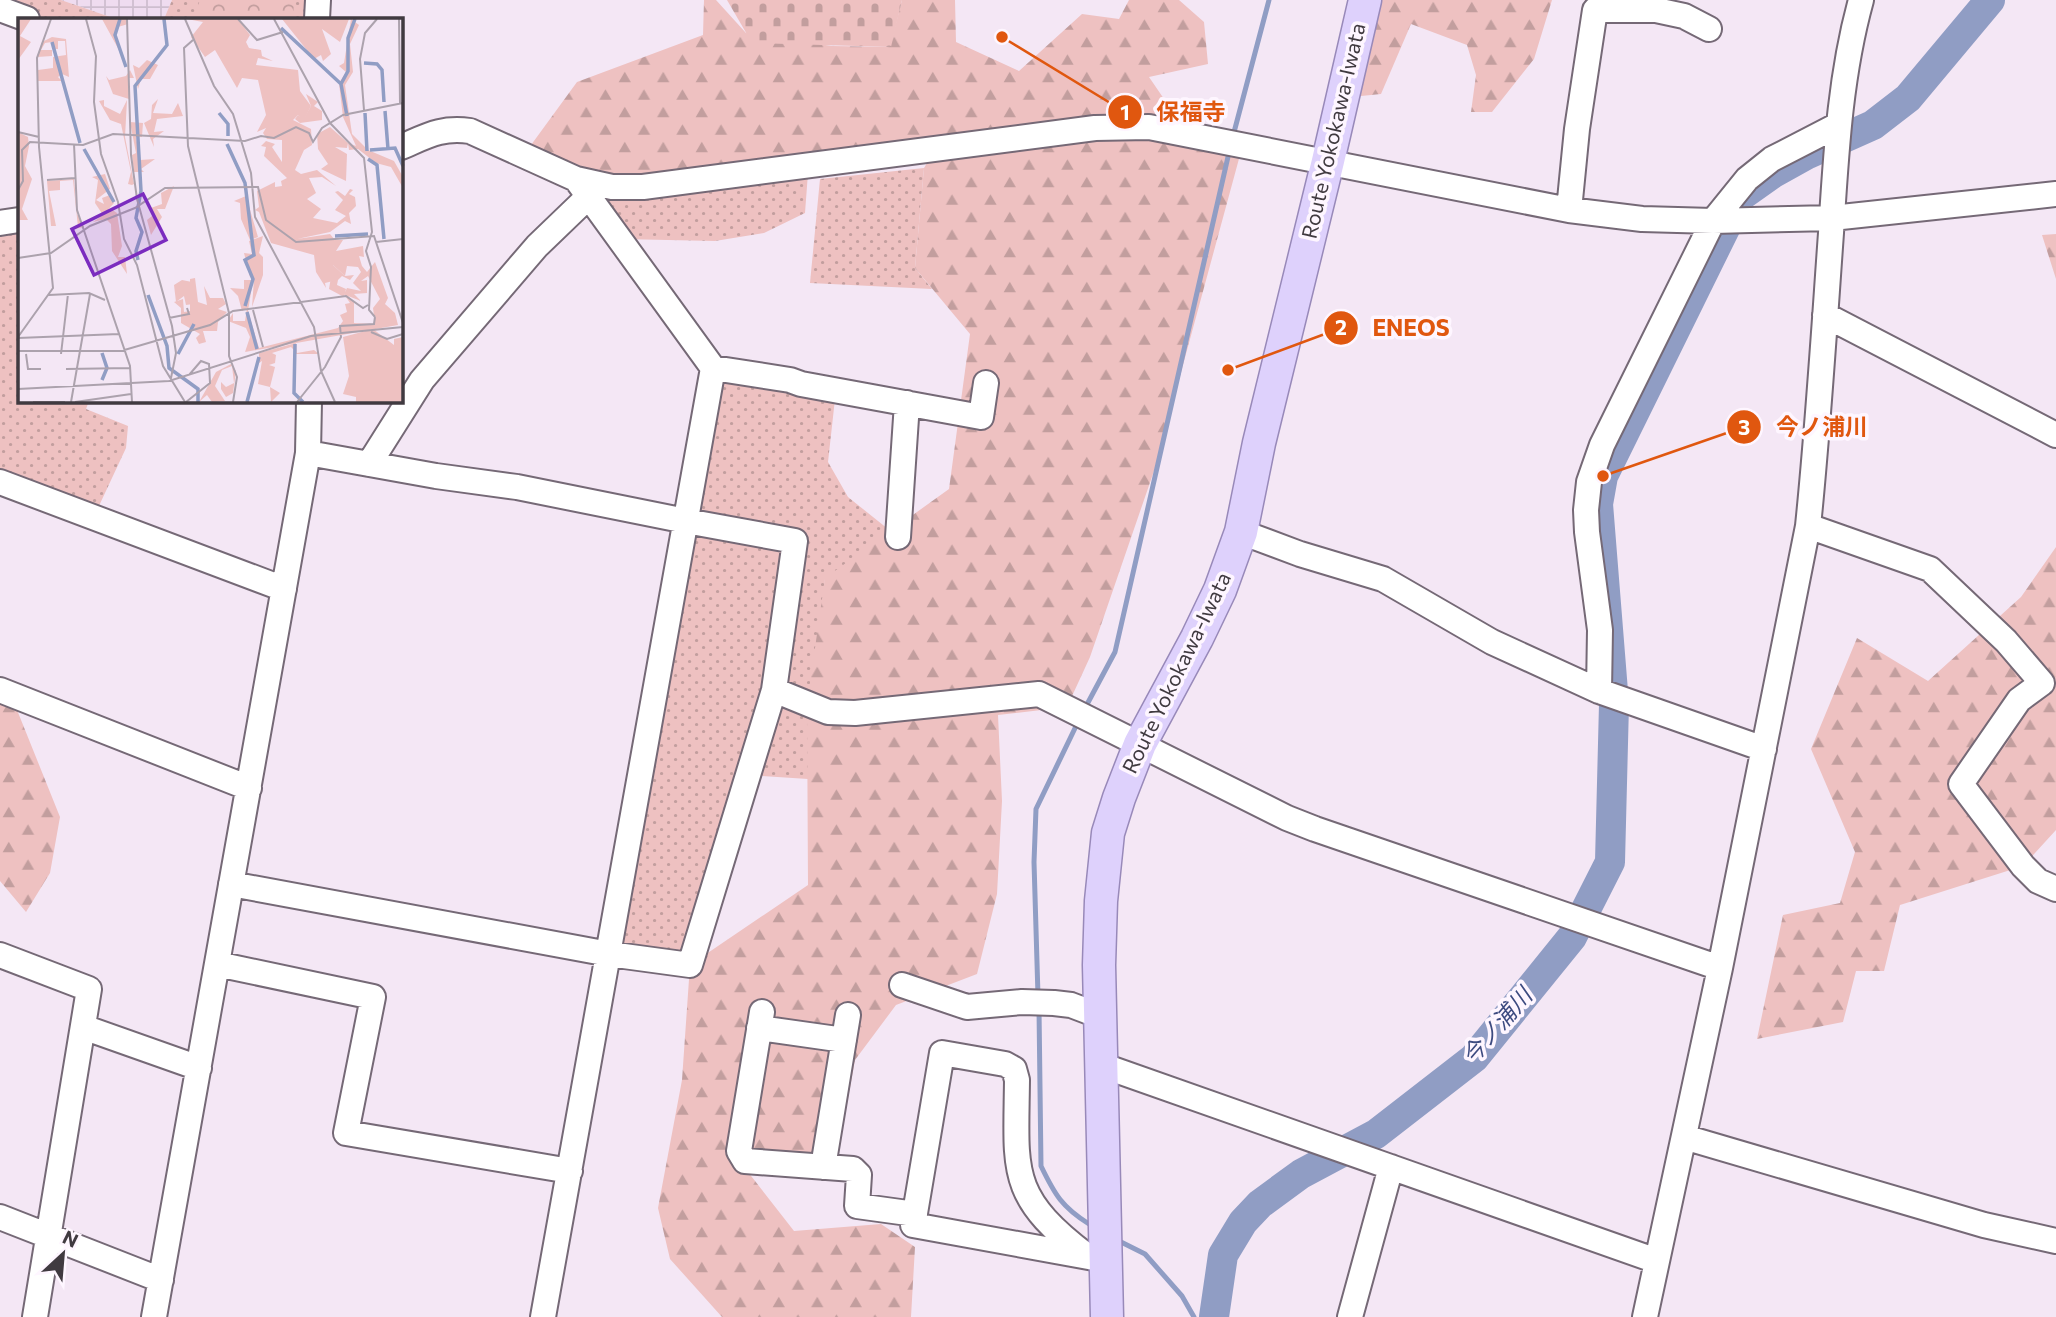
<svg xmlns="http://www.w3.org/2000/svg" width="2056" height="1317" font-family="Commissioner,'Noto Sans JP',sans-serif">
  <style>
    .industrial { fill: url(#industrial-grid) }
    .grass { fill: url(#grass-dots) }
    .forest { fill: url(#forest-firs) }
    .cemetery { fill: url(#cemetery-stones) }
    .park { fill: url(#park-crowns) }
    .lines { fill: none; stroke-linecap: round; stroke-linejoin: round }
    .stream { stroke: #909dc4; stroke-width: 5 }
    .river { stroke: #909dc4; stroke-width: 30 }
    .minor-casing { stroke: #756976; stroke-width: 28 }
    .major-casing { stroke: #9889b9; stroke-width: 35 }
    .minor { stroke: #fff; stroke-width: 24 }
    .major { stroke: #ded1fc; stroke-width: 32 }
    .labels { text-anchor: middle; stroke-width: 7; stroke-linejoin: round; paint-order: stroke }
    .street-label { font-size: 21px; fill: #403a40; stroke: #fef6ff }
    .water-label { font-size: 23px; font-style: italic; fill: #3d4b80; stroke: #fef6ff }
    .inset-river { fill: none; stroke: #909dc4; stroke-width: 3.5 }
    .inset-road { fill: none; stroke: #aca2ad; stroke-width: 2 }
    .view { fill: #7b2cbf; fill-opacity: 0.15; stroke: #7b2cbf; stroke-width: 3.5 }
    .inset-edge { fill: none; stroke: #403a40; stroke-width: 3.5 }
    .leader { fill: none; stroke: #e0570f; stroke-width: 2.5 }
    .callout-dot { fill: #e0570f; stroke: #fef6ff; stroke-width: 2.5 }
    .mark-label { font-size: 21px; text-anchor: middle; font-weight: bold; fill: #fff }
    .callout-label { font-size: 23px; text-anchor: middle; font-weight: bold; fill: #e0570f; stroke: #fef6ff; stroke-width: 7; stroke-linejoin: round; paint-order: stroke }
  </style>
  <defs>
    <pattern id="industrial-grid" width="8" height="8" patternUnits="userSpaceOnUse" patternTransform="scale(1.75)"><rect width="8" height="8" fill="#efdcf0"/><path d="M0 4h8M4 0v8" fill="none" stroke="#cebecf"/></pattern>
    <pattern id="grass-dots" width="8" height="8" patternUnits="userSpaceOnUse" patternTransform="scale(1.75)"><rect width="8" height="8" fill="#eec1c1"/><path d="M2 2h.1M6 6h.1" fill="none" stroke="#c29e9e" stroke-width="1.8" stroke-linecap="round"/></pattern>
    <pattern id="forest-firs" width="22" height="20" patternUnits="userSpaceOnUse" patternTransform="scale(1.75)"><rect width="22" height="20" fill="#eec1c1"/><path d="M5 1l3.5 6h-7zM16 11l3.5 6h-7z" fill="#c29e9e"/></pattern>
    <pattern id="cemetery-stones" width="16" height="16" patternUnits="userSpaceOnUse" patternTransform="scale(1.75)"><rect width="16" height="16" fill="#eec1c1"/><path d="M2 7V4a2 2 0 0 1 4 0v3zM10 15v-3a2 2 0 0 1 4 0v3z" fill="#c29e9e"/></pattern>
    <pattern id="park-crowns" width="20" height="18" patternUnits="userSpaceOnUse" patternTransform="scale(1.75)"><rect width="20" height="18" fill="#eec1c1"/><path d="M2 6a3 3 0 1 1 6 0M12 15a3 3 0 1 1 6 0" fill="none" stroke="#c29e9e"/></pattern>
  </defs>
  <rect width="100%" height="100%" fill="#f4e7f5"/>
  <path class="industrial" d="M 61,0 L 172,0 L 164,19 L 116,19 Z"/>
  <path class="grass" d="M 0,0 L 61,0 L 116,19 L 34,19 Z
    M 172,0 L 304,0 L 304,19 L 164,19 Z
    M 924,168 L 915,268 L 932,289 L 810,283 L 820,179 Z
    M 808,173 L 805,213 L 764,233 L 715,241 L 620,239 L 597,197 Z
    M 19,220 L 19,401 L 89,401 L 86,409 L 128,426 L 126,448 L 91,523 L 0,484 L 0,223 Z
    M 713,368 L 836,390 L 828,462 L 848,497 L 898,537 L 825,579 L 808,779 L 749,775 L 690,965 L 609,954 Z"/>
  <path class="forest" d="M 704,0 L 716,0 L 746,33 L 832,46 L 890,47 L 902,0 L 955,0 L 956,42 L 1019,71 L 1082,14 L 1119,19 L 1129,0 L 1179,0 L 1204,22 L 1208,64 L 1149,77 L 1188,134 L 1243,144 L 1155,468 L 1090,657 L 1067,707 L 998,715 L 1002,801 L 997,894 L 977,974 L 896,1005 L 855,1060 L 838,1154 L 780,1165 L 734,1154 L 794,1231 L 881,1224 L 915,1247 L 911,1317 L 722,1317 L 670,1259 L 658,1208 L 682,1080 L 690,965 L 808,885 L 807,704 L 825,578 L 949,489 L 970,334 L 915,268 L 924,168 L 935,150 L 619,187 L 523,156 L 577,82 L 703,35 Z
    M 1373,0 L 1552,0 L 1534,59 L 1492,112 L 1471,112 L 1476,75 L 1467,45 L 1411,24 L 1381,94 L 1351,97 Z
    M 2056,234 L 2056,279 L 2042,235 Z
    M 2056,547 L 2056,830 L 2023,866 L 1900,905 L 1884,971 L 1856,971 L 1843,1022 L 1757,1039 L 1783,915 L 1840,903 L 1855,852 L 1811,749 L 1857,638 L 1928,681 L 2021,597 Z
    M 11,695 L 60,817 L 50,873 L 26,912 L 0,881 L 0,703 Z"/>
  <path class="cemetery" d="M 727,0 L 902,0 L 891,47 L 752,43 Z"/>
  <path class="park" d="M 200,0 L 294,0 L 293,19 L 193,19 Z"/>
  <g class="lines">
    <path class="stream" d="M 1233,136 L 1269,0
      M 1084,710 L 1115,652 L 1230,148
      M 1038,996 L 1034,862 L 1036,809 L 1078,722
      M 1039,1009 L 1041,1166 C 1055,1195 1062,1207 1089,1224
      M 1119,1241 L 1145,1254 L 1182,1296 L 1194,1317"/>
    <path class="river" d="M 1214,1317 L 1223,1255 L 1243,1222 L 1260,1204 L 1301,1174 L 1376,1134 L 1474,1058 L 1572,937 L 1610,862 L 1614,704 L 1598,504 L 1603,476 L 1741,196 L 1772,174 L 1808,154 L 1873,125 L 1908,98 L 1990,0"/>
    <defs>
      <path id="minor" d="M 0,9 L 27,19
        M 317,19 L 318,0
        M 401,147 C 427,136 441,127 470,131 L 576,179 L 612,187 L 643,187 L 1095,128 L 1149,127 L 1569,210 L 1642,219 L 1713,221 L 1832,218 L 2056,194
        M 1569,210 L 1577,129 L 1595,10 L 1656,10 L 1684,16 L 1709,29
        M 0,223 L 19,220
        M 1825,315 L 2056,435
        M 713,368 L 790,380 L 801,384 L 981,417 L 986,383
        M 369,464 L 422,380 L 537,246 L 589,196
        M 0,482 L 284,589
        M 1808,526 L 1930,569 L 2006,641 L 2042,683 L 2019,700 L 1961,784 L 2023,866 L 2038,881 L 2056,889
        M 1241,532 L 1300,554 L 1383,579 L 1492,642 L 1599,691 L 1764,749
        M 898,537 L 907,403
        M 0,690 L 249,788
        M 774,690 L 828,712 L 855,713 L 1039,694 L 1287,818 L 1315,829 L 1720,968
        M 1599,691 L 1600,630 L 1587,532 L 1586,510 L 1589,482 L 1602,445 L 1713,221 L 1747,179 L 1772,159 L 1838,125
        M 231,884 L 609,954 L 690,965 L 774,690 L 795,541 L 686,521 L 517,487 L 436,476 L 308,453
        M 0,955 L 89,989 L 35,1317
        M 217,964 L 373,997 L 346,1133 L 570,1171
        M 902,985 L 967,1007 L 1022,1002 L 1054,1003 L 1071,1005 L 1100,1016
        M 762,1012 L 739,1151 L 745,1161 L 853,1169 L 859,1175 L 857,1206 L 915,1214
        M 83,1027 L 199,1068
        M 759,1028 L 844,1040
        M 1101,1065 L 1657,1261
        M 1684,1137 L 1984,1225 L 2056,1241
        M 823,1167 L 848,1015
        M 0,1217 L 161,1280
        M 1087,1256 C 1008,1196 1016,1172 1017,1080 L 1014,1069 L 1005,1064 L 942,1053 L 913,1225 L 1105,1260
        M 154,1317 L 308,453 L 309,401
        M 543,1317 L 713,368 L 576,179
        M 1350,1317 L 1391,1167
        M 1645,1317 L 1720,968 L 1808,526 C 1818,429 1824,331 1831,233 C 1836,154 1840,76 1861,0"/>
      <path id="major" d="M 1107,1317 L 1099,965 L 1101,901 L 1108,833 L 1119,798 L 1140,744 L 1197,638 L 1220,590 L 1241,532 L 1259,443 L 1328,161 L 1365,0"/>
    </defs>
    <use href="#minor" class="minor-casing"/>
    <use href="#major" class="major-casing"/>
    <use href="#minor" class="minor"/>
    <use href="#major" class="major"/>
  </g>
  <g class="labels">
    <g class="street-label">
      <text transform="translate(1334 131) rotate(-77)" y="7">Route Yokokawa-Iwata</text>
      <text transform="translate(1177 673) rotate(-64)" y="7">Route Yokokawa-Iwata</text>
    </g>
    <g class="water-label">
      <text transform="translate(1497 1026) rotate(-49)" y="8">今ノ浦川</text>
    </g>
  </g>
  <g transform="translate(18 18)">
    <rect width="385" height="385" fill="#f4e7f5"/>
    <path d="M 333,1 L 341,7 L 332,26 L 335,54 L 327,67 L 334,116 L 350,132 L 376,143 L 385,159 L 385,170 L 373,149 L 358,145 L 340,131 L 331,132 L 330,125 L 338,128 L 325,99 L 321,65 L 328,54 L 321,48 L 326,45 ZM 34,19 L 48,21 L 51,59 L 44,56 L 40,59 L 44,63 L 20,63 L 20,52 L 35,50 L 35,39 L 48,37 L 47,23 L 40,23 L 40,31 L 35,31 L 34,24 L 27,25 L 23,32 L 34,32 L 34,38 L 19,39 L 24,24 ZM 112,52 L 116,60 L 111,60 L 111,81 L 95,76 L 88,58 L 91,62 L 108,58 ZM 288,76 L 300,84 L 296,88 L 304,93 L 304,102 L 282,105 L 277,101 L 280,97 L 285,102 L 293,88 ZM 112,104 L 125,105 L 124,119 L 118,119 L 122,142 L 137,141 L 123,151 L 126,154 L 116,154 L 114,137 L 118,135 ZM 56,161 L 59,196 L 66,209 L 50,212 L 60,209 L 55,162 L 42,163 L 42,172 L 31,173 L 38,208 L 33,208 L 29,163 ZM 245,218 L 241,235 L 245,239 L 245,257 L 234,289 L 236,261 L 232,259 L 226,235 L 234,236 L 231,223 ZM 315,247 L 327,258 L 336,257 L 332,262 L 324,258 L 320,262 L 319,267 L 328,271 L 326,279 L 311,271 ZM 164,262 L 174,264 L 175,286 L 168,287 L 166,278 L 158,284 L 156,267 Z" fill="#eec1c1"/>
    <path d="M 0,1 L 13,1 L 2,18 L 13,24 L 0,42 ZM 84,1 L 109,1 L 110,6 L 100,9 L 98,17 L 102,34 ZM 169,1 L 220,1 L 232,17 L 228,24 L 231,30 L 243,32 L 244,38 L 255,43 L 240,40 L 238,47 L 280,52 L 282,73 L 293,88 L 285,104 L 280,97 L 275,102 L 293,111 L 294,127 L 286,132 L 277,152 L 283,156 L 299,152 L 318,168 L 304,159 L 291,160 L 298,175 L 289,181 L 303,191 L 295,200 L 319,205 L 328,198 L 317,192 L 325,182 L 317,174 L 320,173 L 327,178 L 332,171 L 335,172 L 331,176 L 337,179 L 338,188 L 331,195 L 333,206 L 327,203 L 312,214 L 279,221 L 312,216 L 317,222 L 325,222 L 318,233 L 345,228 L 346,239 L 341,238 L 344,248 L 349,254 L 357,244 L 370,280 L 367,286 L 377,295 L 380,307 L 227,334 L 232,319 L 228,310 L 210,303 L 215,295 L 215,303 L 227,303 L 229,290 L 224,293 L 220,278 L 212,270 L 226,271 L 226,262 L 235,262 L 230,293 L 241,330 L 320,310 L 325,303 L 322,297 L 329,294 L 327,286 L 332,285 L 326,276 L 329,270 L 343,273 L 335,265 L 343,254 L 340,249 L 329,248 L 327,258 L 315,247 L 315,263 L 307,265 L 308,270 L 298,254 L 296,237 L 253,225 L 241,194 L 237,192 L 241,189 L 239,173 L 257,164 L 257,169 L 264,168 L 263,163 L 269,160 L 246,138 L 248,129 L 243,128 L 248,123 L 257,126 L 254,129 L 264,144 L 264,122 L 249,121 L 245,115 L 248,110 L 239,114 L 248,97 L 240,62 L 224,60 L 219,70 L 197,32 L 187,39 L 173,19 L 185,4 ZM 350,258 L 362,281 L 355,290 L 357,306 L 336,305 L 336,284 L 330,278 L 343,283 L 336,276 L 349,275 L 349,262 L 343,263 ZM 264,1 L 331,1 L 322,24 L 304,11 L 313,36 L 305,43 L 303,37 L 296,41 ZM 129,42 L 140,47 L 132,61 L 123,61 L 120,71 L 115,47 L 121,50 ZM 140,81 L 135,95 L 154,96 L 160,85 L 165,98 L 139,101 L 136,114 L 146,113 L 135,121 L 136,129 L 126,105 L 133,101 L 134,87 ZM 86,82 L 86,88 L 102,96 L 109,82 L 107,119 L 116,166 L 114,167 L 110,166 L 113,154 L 103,106 L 92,102 L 81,83 ZM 312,109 L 330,125 L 329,130 L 317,129 L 329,136 L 328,163 L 303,151 L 310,146 L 300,131 L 299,116 ZM 0,114 L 10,119 L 11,128 L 7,148 L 14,161 L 4,191 L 10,202 L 0,202 ZM 87,156 L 92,171 L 78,182 L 86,186 L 84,180 L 92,177 L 96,185 L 87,195 L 93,191 L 99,195 L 104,228 L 100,239 L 107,239 L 109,256 L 94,233 L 93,206 L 88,201 L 75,204 L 85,197 L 77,185 L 80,162 L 74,159 ZM 156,168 L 147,191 L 139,191 L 144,199 L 133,217 L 129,202 L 134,198 L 133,190 L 144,186 L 143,175 ZM 228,178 L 240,219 L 232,222 L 223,201 L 222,185 L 216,183 ZM 177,260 L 180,284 L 189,287 L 186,268 L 192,280 L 205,280 L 208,286 L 200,291 L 209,294 L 200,304 L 199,313 L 185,313 L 188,324 L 181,326 L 178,320 L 182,316 L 163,305 L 163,290 L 156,284 L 165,281 L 166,294 L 172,293 L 172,261 ZM 355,311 L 376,327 L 376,321 L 385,319 L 385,384 L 338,384 L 338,379 L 325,376 L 331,358 L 325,319 ZM 278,325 L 279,335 L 296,332 L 301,336 L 278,336 L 277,326 L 276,332 L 273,329 L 254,335 L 258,337 L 257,345 L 251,347 L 257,349 L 252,369 L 262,375 L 253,384 L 252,369 L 240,366 L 244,343 L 241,345 L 241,335 ZM 213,346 L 218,353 L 215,375 L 208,379 L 203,371 L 203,364 L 208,369 L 216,365 L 214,348 L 204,352 L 197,368 L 207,383 L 194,384 L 189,377 L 181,384 L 198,354 Z" fill="#eec1c1" fill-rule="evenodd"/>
    <path class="inset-river" d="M 102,1 L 97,17 L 108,49M 263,10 L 323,66M 34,24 L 62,125M 346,45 L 359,46 L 364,52 L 366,84M 367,93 L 370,131M 201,95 L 210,106 L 210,118M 347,95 L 349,133M 329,98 L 323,66 L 330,53 L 330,20 L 337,1M 209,126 L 227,165 L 235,230 L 236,237 L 227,242 L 235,261 L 227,288M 66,131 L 96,184M 352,132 L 377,130 L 385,148M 350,141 L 359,147 L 366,221M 317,218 L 350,216M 120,242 L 118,233 L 124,214 L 118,200 L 123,173 L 117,68 L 149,27 L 146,1M 130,277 L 149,328 L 151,350 L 180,371 L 180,384M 229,294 L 239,331M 277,326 L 276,375 L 285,384M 160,336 L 176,306M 84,362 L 89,350 L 84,335M 229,384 L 241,339"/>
    <path class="inset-road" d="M 68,1 L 78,38 L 76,84 L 83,136 L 100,184 L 106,221 L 119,247 L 145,348 L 167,384M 109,1 L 113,137 L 119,181 L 154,308 L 158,335 L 153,360M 167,1 L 196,68 L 215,96 L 233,155 L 237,199 L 296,309 L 303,353 L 317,384M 220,1 L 239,22 L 265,14M 256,1 L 312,105M 381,1 L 382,86M 175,22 L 166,30 L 170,128 L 211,295 L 211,338 L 219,359 L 215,384M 346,92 L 342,41 L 347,15 L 359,1M 312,105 L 346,140 L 354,214 L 348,233 L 353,249 L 351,292 L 357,299M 0,114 L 21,119M 56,126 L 59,192 L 112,348 L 114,384M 29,162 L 57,160M 0,172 L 5,163 L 4,132 L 12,124 L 65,127 L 95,116 L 227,123 L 243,118 L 256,120 L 278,109 L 291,115 L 295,124 L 304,110 L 325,97 L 385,85M 358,224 L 385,221M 0,240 L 33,235 L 72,208 L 117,190 L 147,170 L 240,169 L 248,202 L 278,224 L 356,218 L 385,305M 31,277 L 71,275 L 87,282M 235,292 L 245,329M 151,300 L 171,296 L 169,290M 353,314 L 369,321 L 385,316M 0,319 L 35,270 L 21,129 L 19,40 L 33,1M 0,320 L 101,316M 0,333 L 103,333 L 192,307 L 215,293 L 328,278 L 345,290 L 350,287M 8,336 L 10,351 L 23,351M 43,336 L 50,276M 48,351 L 112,350M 0,371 L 151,363 L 293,318 L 385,309M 15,384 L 47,384M 53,384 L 72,276M 57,384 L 113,376M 168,384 L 192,365 L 191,346 L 183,343 L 171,357M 279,384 L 307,349 L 323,319 L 322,308 L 356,306 L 357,299"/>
    <path class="view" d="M 125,176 L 148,222 L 76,257 L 54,211 Z"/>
    <rect width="385" height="385" class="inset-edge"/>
  </g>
  <path class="leader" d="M1002 37L1125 112M1228 370L1341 328M1603 476L1744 427"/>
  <g class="callout-dot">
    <circle cx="1002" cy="37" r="7"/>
    <circle cx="1228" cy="370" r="7"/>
    <circle cx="1603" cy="476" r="7"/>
    <circle cx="1125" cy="112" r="18"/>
    <circle cx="1341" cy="328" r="18"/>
    <circle cx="1744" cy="427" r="18"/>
  </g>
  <g class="mark-label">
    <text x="1125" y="120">1</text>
    <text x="1341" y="335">2</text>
    <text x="1744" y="435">3</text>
  </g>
  <g class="callout-label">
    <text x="1191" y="120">保福寺</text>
    <text x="1411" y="336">ENEOS</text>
    <text x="1822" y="435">今ノ浦川</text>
  </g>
  <g transform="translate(63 1254) rotate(26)" stroke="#fef6ff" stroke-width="5" paint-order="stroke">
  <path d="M0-5L12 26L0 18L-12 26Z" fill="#403a40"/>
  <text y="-10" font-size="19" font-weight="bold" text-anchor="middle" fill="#403a40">N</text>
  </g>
</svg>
